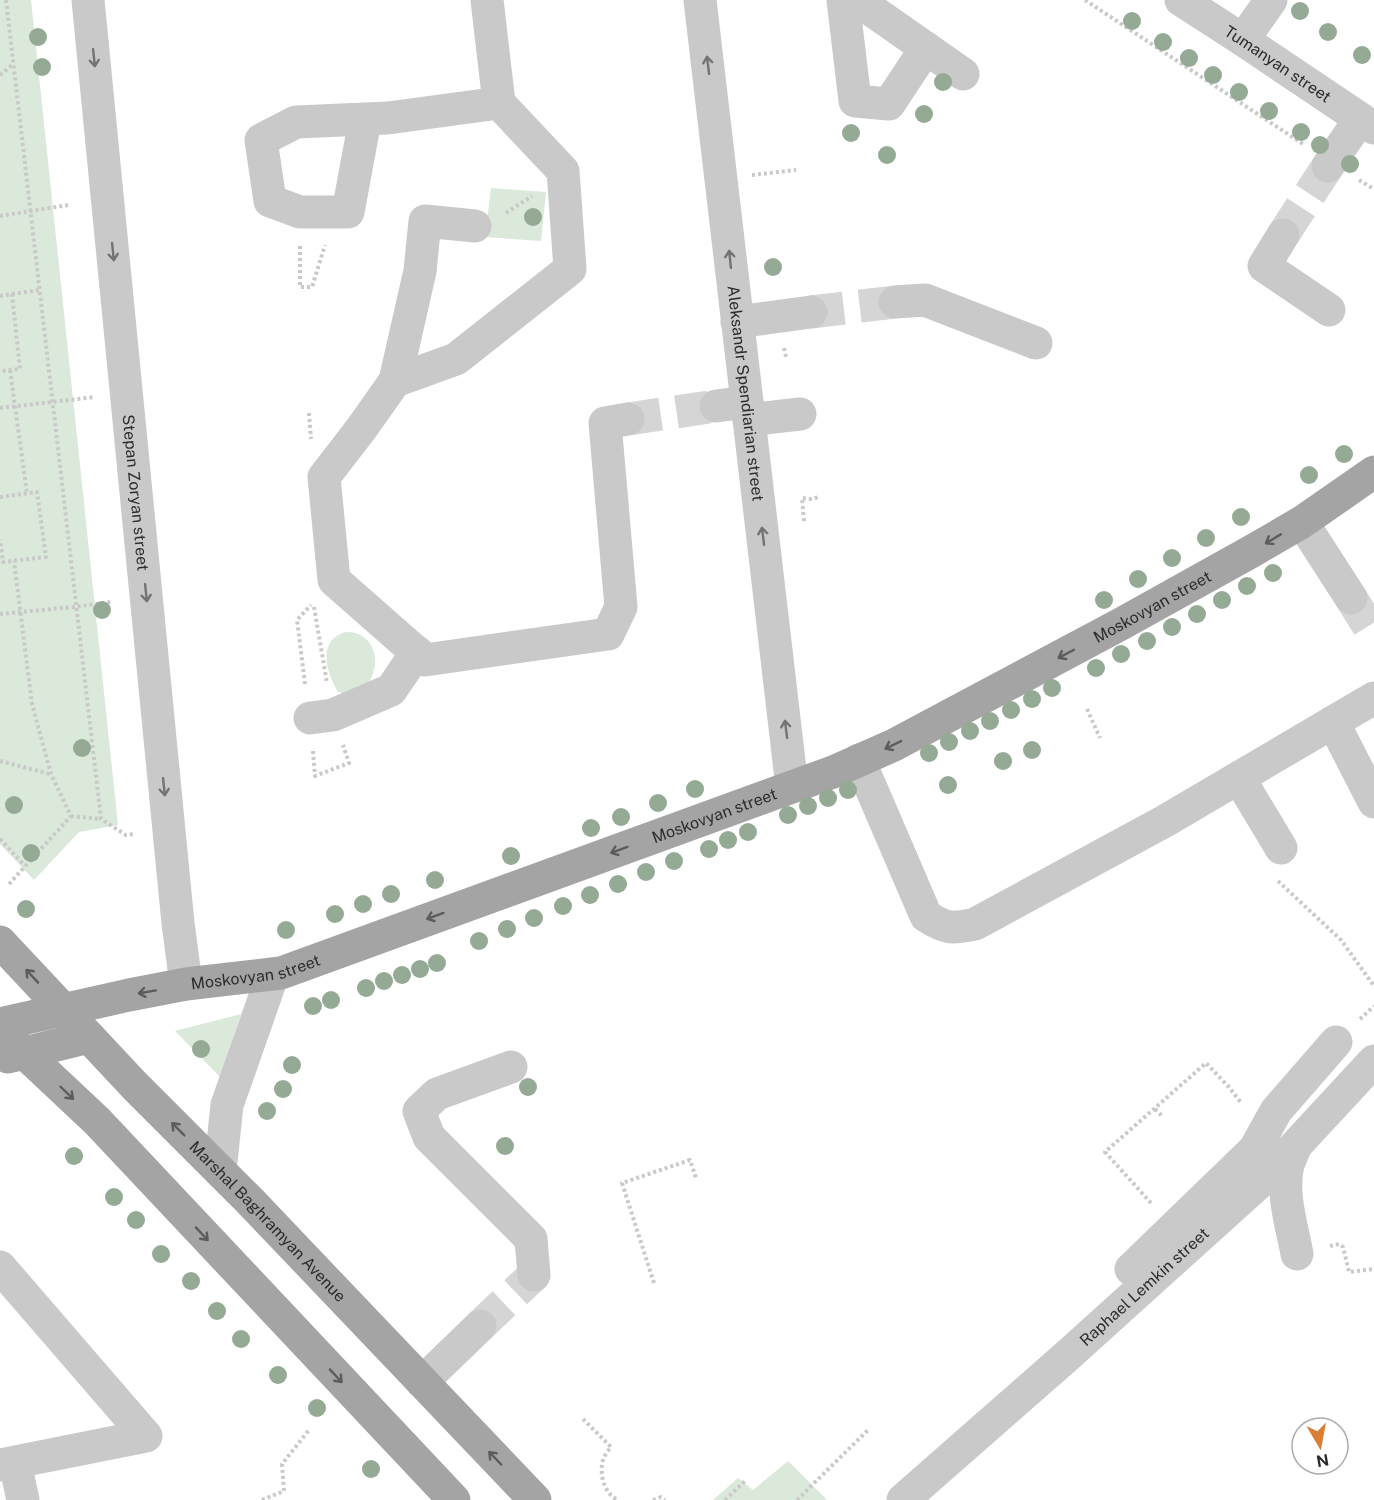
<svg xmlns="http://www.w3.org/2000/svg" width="1374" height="1500" font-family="'Public Sans',sans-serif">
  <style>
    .green { fill: #dae9d9 }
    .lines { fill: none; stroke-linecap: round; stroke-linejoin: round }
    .minor-tunnel { stroke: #d5d5d5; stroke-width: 33; stroke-dasharray: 33 16; stroke-linecap: butt }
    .path { stroke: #c9c9c9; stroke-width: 4; stroke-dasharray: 3 3; stroke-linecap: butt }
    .minor { stroke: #c9c9c9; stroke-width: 33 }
    .major { stroke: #a4a4a4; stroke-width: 33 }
    .tree { fill: #94aa95 }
    .oneway { stroke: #737373 }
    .oneway2 { stroke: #5c5c5c }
    .labels { text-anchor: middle; stroke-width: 6; stroke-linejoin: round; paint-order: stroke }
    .street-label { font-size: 16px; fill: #2c2c2c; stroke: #fff }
  </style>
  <rect width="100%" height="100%" fill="#fff"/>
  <path class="green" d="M 0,0 L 31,0 L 118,825 L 79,832 L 34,880 L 0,844 Z
    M 491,188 L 546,192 L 541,241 L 485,237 Z
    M 345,632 C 370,631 381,654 372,676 C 371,678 370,682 368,684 C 364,688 356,691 351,695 L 338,692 C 326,672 317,641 345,632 Z
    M 241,1014 L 220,1077 L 175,1031 Z
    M 788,1461 L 827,1500 L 713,1500 L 738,1478 L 753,1490 Z"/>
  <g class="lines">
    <path class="minor-tunnel" d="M 1283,235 L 1328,166
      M 811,312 L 895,302
      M 628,419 L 716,406
      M 1351,598 L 1374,635
      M 480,1326 L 534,1275"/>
    <path class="path" d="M 6,0 L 101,819 L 126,835 L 135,834
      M 1085,0 L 1303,144
      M 0,75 L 13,64
      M 752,175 L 796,170
      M 1359,180 L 1374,189
      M 506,213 L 532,196
      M 0,216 L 68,205
      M 300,246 L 300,287 L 312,287 L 325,245
      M 12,294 L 39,290
      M 0,296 L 12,294 L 20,369 L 0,371
      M 784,348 L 786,357
      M 10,370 L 27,494
      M 0,408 L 95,397
      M 309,413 L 311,439
      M 0,497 L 37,492 L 46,557 L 3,562 L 0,540
      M 804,521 L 802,498 L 811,499 L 819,497
      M 314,607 L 327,683
      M 0,614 L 73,607 L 111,602
      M 305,684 L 297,620 L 311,605
      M 1087,709 L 1100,738
      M 313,751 L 315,776 L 349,763 L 343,745
      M 0,761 L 50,774
      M 71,816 L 101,819
      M 0,839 L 25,866
      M 1278,881 L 1341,940 L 1374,986
      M 9,884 L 71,816 L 51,774 L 32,704 L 14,561
      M 1360,1019 L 1374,1006
      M 1155,1109 L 1162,1116
      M 1151,1203 L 1105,1152 L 1206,1063 L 1228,1086 L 1242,1104
      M 1330,1246 L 1339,1244 L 1343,1247 L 1349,1272 L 1374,1269
      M 654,1283 L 622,1183 L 690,1160 L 696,1178
      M 583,1419 L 611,1447 C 608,1451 604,1456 603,1460 C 599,1474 604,1494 618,1500
      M 262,1500 L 284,1491 L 282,1464 L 309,1430
      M 653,1500 L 661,1497 L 665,1500
      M 725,1500 L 746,1480
      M 797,1500 L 868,1430"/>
    <g class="minor">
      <path id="s1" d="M 88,0 L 178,923 L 186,984"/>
      <path d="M 487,0 L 499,103 L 563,171 L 570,269 L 456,359 L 395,381 L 361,429 L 324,477 L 334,580 L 425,660 L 608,634 L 621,607 L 605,423 L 628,419"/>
      <path id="s2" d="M 700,0 L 792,787"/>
      <path d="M 843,0 L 855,101 L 889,104 L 926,48"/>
      <path d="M 857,0 L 963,74"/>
      <path id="s3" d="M 1181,0 L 1243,40 L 1374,128"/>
      <path d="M 1243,40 L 1271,0"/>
      <path d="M 365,120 L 348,212 L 300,212 L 270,201 L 261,140 L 296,122 L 388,118 L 499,103"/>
      <path d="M 1328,166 L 1360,119"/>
      <path d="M 1283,235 L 1264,266 L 1329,310"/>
      <path d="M 895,302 L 925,300 L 1036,343"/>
      <path d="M 737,322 L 811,312"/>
      <path d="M 395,381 L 420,271 L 425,221 L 475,226"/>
      <path d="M 716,406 L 747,402"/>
      <path d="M 749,420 L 800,414"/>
      <path d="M 1302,522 L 1351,598"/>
      <path d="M 310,718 L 333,715 L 391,690 L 417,652"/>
      <path d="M 1333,722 L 1374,802"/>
      <path d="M 859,760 L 926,916 C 946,929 952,929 975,924 L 1165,821 L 1374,698"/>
      <path d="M 1239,778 L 1281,848"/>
      <path d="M 511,1067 L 437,1094 L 419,1111 L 429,1137 L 531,1239 L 534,1275"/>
      <path d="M 1295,1147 C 1293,1153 1290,1159 1288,1165 C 1281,1194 1292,1226 1297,1254"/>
      <path d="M 220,1171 L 227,1105 L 273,974"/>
      <path d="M 0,1267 L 146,1436 L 0,1465"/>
      <path d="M 1131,1269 L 1255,1149 L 1276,1111 L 1336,1042"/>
      <path d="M 422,1382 L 480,1326"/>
      <path d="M 15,1463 L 23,1500"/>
      <path id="s4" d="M 903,1500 L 1067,1356 L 1273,1170 L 1374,1061"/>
    </g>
    <g class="major">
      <path id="s5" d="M 0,942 L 135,1086 L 249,1200 L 535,1500"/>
      <path id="s6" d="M 0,1024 L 129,995 L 186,984 L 281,973 L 833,772 L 894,745 L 1121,624 L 1254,550 L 1302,522 L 1374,472"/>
      <path d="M 0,1030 L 97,1121 L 454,1500"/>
      <path d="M 8,1057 L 89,1037"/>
    </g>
  </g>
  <g class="tree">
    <circle cx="1300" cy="11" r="9"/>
    <circle cx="1132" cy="21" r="9"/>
    <circle cx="1328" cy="32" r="9"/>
    <circle cx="38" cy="37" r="9"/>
    <circle cx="1163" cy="42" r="9"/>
    <circle cx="1362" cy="55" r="9"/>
    <circle cx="1189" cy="58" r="9"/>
    <circle cx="42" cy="67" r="9"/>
    <circle cx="1213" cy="75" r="9"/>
    <circle cx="943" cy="82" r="9"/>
    <circle cx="1239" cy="92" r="9"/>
    <circle cx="1269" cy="111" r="9"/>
    <circle cx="924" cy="114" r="9"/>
    <circle cx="1301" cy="132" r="9"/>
    <circle cx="851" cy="133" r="9"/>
    <circle cx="1320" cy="145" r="9"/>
    <circle cx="887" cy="155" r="9"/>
    <circle cx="1350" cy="164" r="9"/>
    <circle cx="533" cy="217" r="9"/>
    <circle cx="773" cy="267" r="9"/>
    <circle cx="1344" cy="454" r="9"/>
    <circle cx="1309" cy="475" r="9"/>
    <circle cx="1241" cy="517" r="9"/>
    <circle cx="1206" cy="538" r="9"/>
    <circle cx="1172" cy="558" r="9"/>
    <circle cx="1273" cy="573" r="9"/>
    <circle cx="1138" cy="579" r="9"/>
    <circle cx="1247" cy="586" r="9"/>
    <circle cx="1104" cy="600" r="9"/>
    <circle cx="1222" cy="600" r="9"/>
    <circle cx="102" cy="610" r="9"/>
    <circle cx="1197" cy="614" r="9"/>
    <circle cx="1172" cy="627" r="9"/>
    <circle cx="1147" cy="641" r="9"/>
    <circle cx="1121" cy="654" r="9"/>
    <circle cx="1096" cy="668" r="9"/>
    <circle cx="1052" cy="688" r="9"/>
    <circle cx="1032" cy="699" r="9"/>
    <circle cx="1011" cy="710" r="9"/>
    <circle cx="990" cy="721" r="9"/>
    <circle cx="970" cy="731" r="9"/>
    <circle cx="949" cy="742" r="9"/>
    <circle cx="82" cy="748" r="9"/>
    <circle cx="1032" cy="750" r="9"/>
    <circle cx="929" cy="753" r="9"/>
    <circle cx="1003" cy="761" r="9"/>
    <circle cx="948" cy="785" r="9"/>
    <circle cx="695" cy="789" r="9"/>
    <circle cx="848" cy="790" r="9"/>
    <circle cx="828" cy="798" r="9"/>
    <circle cx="658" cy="803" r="9"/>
    <circle cx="14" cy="805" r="9"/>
    <circle cx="808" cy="806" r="9"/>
    <circle cx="788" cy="815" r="9"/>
    <circle cx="621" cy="817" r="9"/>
    <circle cx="591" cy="828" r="9"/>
    <circle cx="748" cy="832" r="9"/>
    <circle cx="728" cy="840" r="9"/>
    <circle cx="709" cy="849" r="9"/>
    <circle cx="31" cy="853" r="9"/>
    <circle cx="511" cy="856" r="9"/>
    <circle cx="674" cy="861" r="9"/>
    <circle cx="646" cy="872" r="9"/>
    <circle cx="435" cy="880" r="9"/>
    <circle cx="618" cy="884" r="9"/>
    <circle cx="391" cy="894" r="9"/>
    <circle cx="590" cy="895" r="9"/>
    <circle cx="363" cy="904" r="9"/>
    <circle cx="563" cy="906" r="9"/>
    <circle cx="26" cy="909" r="9"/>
    <circle cx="335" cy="914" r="9"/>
    <circle cx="534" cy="918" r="9"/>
    <circle cx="507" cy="929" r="9"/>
    <circle cx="286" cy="930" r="9"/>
    <circle cx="479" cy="941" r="9"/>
    <circle cx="437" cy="963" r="9"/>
    <circle cx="420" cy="969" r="9"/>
    <circle cx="402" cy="975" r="9"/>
    <circle cx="384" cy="981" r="9"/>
    <circle cx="366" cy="988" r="9"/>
    <circle cx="331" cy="1000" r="9"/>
    <circle cx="313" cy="1006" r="9"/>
    <circle cx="201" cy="1049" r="9"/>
    <circle cx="292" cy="1065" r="9"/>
    <circle cx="528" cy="1087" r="9"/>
    <circle cx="283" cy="1089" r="9"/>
    <circle cx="267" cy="1111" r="9"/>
    <circle cx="505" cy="1146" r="9"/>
    <circle cx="74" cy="1156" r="9"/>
    <circle cx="114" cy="1197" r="9"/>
    <circle cx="136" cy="1220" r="9"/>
    <circle cx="161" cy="1254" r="9"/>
    <circle cx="191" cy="1281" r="9"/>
    <circle cx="217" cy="1311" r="9"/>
    <circle cx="241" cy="1339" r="9"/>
    <circle cx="278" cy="1375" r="9"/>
    <circle cx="317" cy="1408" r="9"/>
    <circle cx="371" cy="1469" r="9"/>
  </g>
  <defs><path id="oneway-shaft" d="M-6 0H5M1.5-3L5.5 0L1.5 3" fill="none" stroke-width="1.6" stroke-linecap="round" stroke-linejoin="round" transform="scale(1.5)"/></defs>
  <g class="oneway">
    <use href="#oneway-shaft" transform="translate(94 58) rotate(84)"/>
    <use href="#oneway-shaft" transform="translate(708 65) rotate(-97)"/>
    <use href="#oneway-shaft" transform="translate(113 252) rotate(84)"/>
    <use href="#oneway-shaft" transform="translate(730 259) rotate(-96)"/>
    <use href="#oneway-shaft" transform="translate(763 536) rotate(-97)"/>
    <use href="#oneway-shaft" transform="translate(146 593) rotate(84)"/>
    <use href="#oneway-shaft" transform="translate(786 729) rotate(-97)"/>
    <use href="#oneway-shaft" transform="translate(164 787) rotate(84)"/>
  </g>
  <g class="oneway2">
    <use href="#oneway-shaft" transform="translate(1273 539) rotate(149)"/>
    <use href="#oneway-shaft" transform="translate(1066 654) rotate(152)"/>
    <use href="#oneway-shaft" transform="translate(893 745) rotate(154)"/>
    <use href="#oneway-shaft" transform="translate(619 850) rotate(160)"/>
    <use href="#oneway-shaft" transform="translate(435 916) rotate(160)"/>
    <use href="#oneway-shaft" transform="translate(32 976) rotate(-133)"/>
    <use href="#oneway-shaft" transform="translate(147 992) rotate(170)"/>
    <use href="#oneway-shaft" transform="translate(67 1093) rotate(44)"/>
    <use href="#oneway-shaft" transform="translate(178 1129) rotate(-135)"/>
    <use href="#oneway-shaft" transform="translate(202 1234) rotate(47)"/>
    <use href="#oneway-shaft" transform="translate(336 1376) rotate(47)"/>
    <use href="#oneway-shaft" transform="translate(495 1458) rotate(-134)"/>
  </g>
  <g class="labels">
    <g class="street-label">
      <text dy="6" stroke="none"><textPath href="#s3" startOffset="116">Tumanyan street</textPath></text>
      <text dy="6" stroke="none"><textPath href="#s2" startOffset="396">Aleksandr Spendiarian street</textPath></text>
      <text dy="6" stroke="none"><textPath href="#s1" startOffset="495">Stepan Zoryan street</textPath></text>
      <text dy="6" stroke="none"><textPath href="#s6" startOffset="1233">Moskovyan street</textPath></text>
      <text dy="6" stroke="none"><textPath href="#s6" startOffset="747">Moskovyan street</textPath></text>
      <text dy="6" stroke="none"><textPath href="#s6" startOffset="261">Moskovyan street</textPath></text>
      <text dy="6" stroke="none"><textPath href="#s5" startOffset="387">Marshal Baghramyan Avenue</textPath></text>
      <text dy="6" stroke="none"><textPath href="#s4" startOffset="322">Raphael Lemkin street</textPath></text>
    </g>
  </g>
  <g transform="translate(1320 1446) rotate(170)"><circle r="28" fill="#ffffff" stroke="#ababab" stroke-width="1.5"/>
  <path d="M0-4.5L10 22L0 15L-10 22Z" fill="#d97d37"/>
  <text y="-9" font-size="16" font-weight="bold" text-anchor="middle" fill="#2c2c2c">N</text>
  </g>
</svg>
